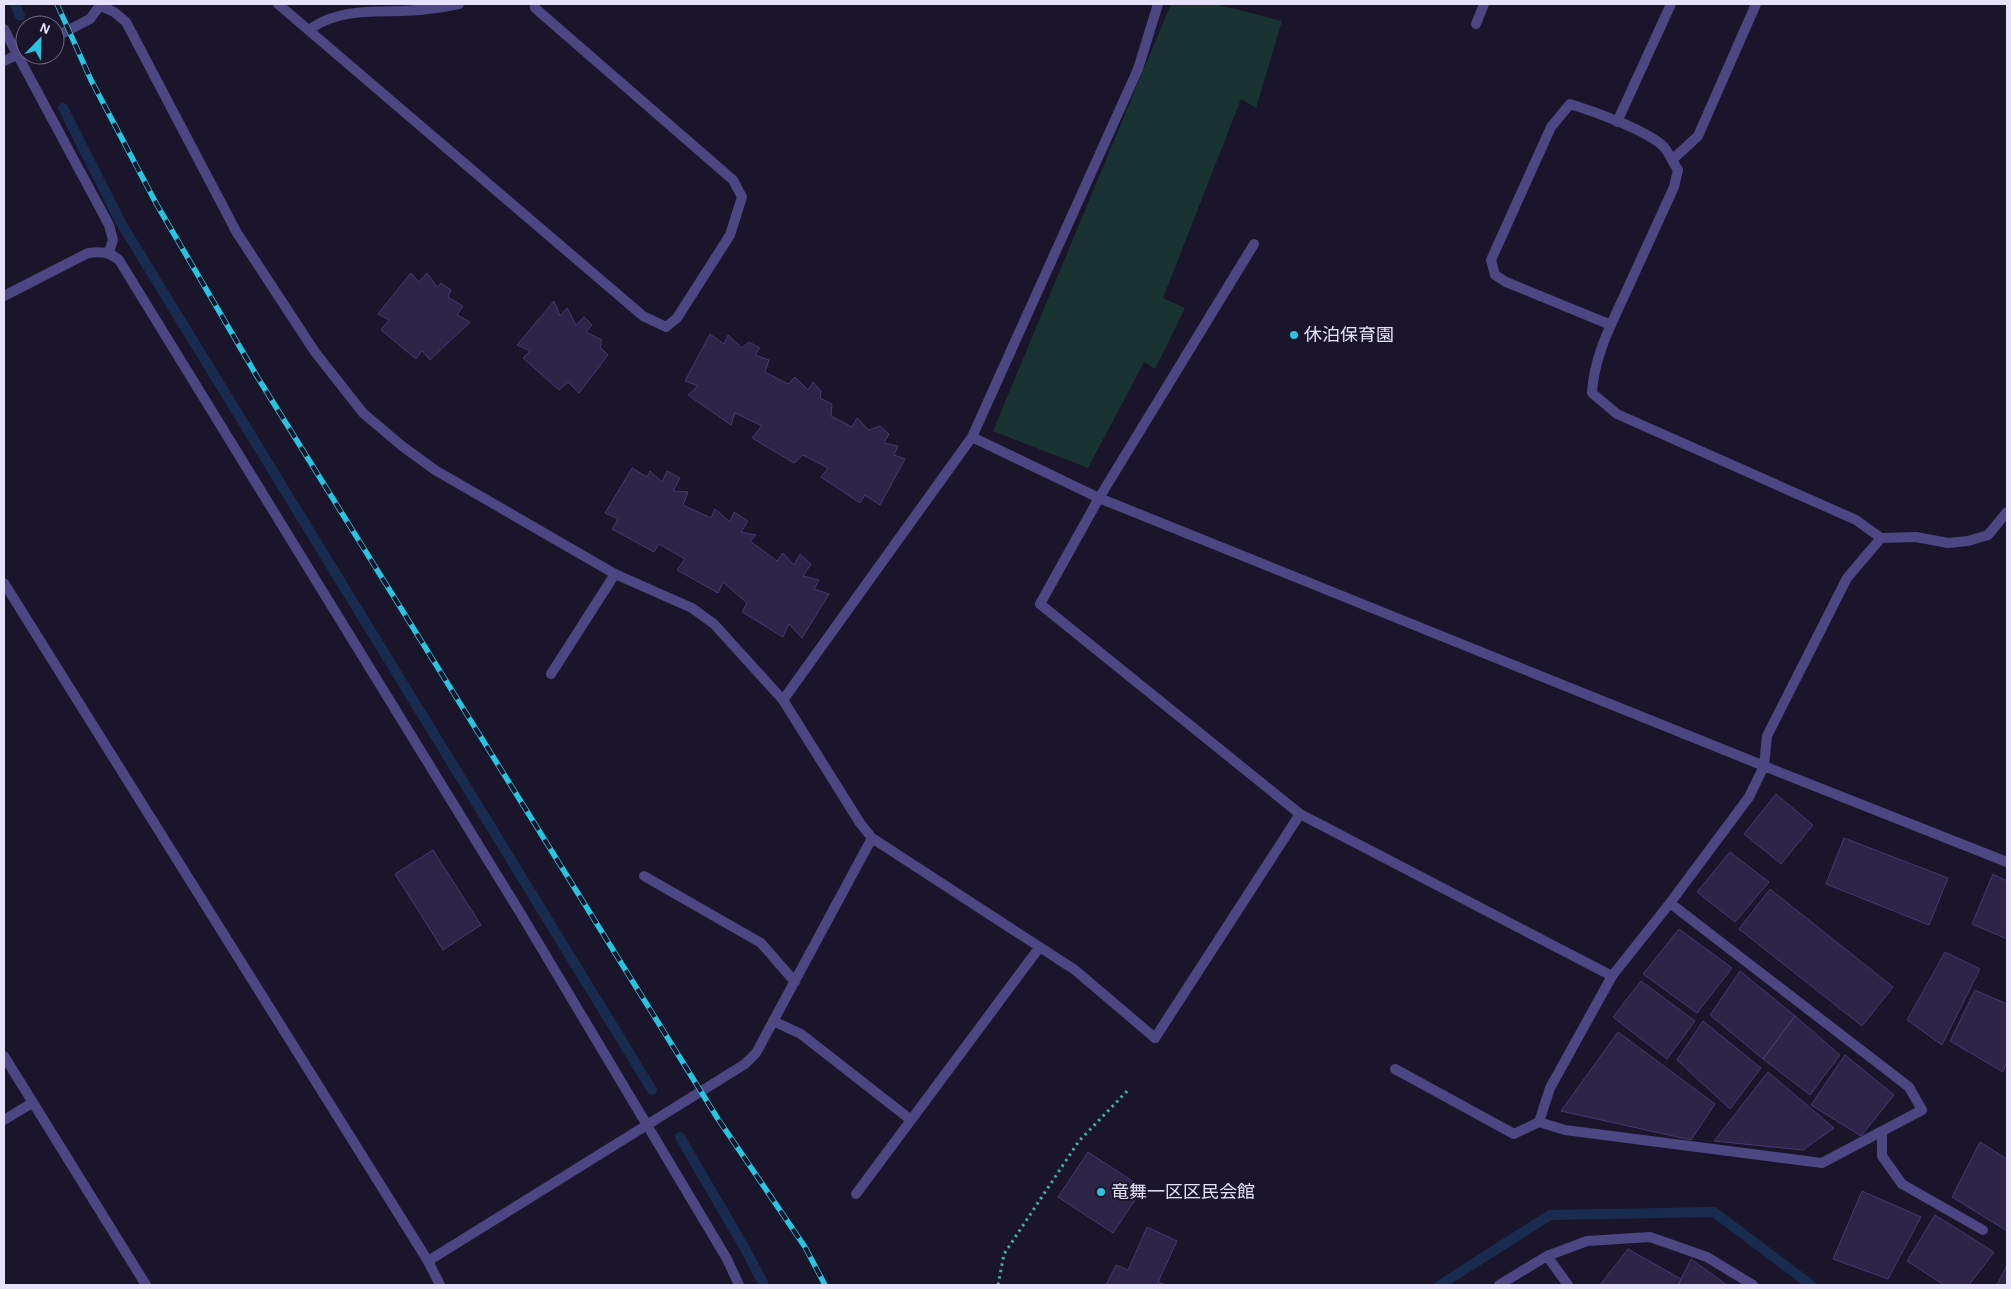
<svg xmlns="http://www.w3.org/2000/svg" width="2011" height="1289" font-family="'Alegreya Sans','Noto Sans JP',sans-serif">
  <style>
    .green { fill: #193333 }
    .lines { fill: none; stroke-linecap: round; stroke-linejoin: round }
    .stream { stroke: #192c4f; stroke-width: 10 }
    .building { fill: #2d2448; stroke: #473971 }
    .path { stroke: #42aead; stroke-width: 3; stroke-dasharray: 2.5 4; stroke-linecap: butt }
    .service { stroke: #4c4682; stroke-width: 10 }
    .minor { stroke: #4c4682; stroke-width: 10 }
    .tertiary { stroke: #4c4682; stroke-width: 10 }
    .rail-casing { stroke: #27c5e1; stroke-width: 5.5 }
    .rail { stroke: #1a152a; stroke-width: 4; stroke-dasharray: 11; stroke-linecap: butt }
    .poi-dot { fill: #27c5e1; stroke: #1a152a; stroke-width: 2 }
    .labels { text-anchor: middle; stroke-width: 4; stroke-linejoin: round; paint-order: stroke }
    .poi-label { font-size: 18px; fill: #e6e2fb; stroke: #1a152a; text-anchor: start }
  </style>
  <rect width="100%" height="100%" fill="#1a152a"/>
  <path class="green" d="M 1171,4 L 1215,4 L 1282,21 L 1256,108 L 1241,99 L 1163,298 L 1185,308 L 1155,369 L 1144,362 L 1088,468 L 993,431 Z"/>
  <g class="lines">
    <path class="stream" d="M 15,4 L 20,16
      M 63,108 L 121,223 L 652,1090
      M 680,1137 L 744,1247 L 764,1285
      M 1440,1285 L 1550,1215 L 1714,1212 L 1811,1285"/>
  </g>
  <path class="building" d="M 411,273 L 419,282 L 427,273 L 437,287 L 441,283 L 451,290 L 448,297 L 463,306 L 457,315 L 470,322 L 430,360 L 422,351 L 416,359 L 381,330 L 389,320 L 378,314 Z
    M 554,301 L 560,316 L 567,308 L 576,325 L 584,317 L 592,325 L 586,332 L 602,340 L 600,347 L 608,355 L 579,393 L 568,382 L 559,390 L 523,358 L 530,351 L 517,345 Z
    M 710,334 L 724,344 L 728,335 L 742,348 L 749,342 L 760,348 L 755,355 L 769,360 L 765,372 L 788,384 L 795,377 L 808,390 L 813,382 L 821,391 L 820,398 L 832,404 L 831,416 L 852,427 L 857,418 L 869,430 L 880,426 L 889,434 L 884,443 L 898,446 L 894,455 L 905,459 L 880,505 L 865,495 L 860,503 L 821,477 L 828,468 L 803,455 L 794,463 L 752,438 L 762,426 L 735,413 L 731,425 L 688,395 L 698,386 L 685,381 Z
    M 632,468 L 647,477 L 650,471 L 662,482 L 667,471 L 680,478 L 673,491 L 688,492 L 683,505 L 711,518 L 715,509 L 730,522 L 734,512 L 748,521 L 741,532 L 756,535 L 750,541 L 777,561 L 783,553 L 794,565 L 800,554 L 811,564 L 803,576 L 819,580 L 814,589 L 829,594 L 802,638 L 789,624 L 783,637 L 742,612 L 747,603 L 723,582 L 718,593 L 677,570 L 685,559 L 659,544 L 654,552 L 612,529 L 618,519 L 605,513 Z
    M 1776,794 L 1813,825 L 1781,864 L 1744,834 Z
    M 1844,838 L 1948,878 L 1929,925 L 1826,884 Z
    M 433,850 L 481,925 L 443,950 L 395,874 Z
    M 1730,852 L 1769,882 L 1735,922 L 1697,892 Z
    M 1993,874 L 2007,881 L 2007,939 L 1972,924 Z
    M 1770,889 L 1893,987 L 1862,1026 L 1739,929 Z
    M 1679,929 L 1732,968 L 1697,1013 L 1643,974 Z
    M 1945,952 L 1980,969 L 1942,1045 L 1907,1020 Z
    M 1740,971 L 1795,1016 L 1763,1059 L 1710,1015 Z
    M 1641,981 L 1695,1021 L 1667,1059 L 1613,1017 Z
    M 1975,990 L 2007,1004 L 2007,1061 L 2003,1072 L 1950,1041 Z
    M 1795,1016 L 1840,1055 L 1810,1095 L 1763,1059 Z
    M 1703,1021 L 1761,1068 L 1730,1109 L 1677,1060 Z
    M 1618,1032 L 1715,1104 L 1691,1140 L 1561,1111 Z
    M 1845,1055 L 1894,1095 L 1861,1136 L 1811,1105 Z
    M 1768,1072 L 1834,1128 L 1803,1150 L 1714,1141 Z
    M 1980,1142 L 2007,1159 L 2007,1231 L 1952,1197 Z
    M 1088,1152 L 1143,1188 L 1113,1233 L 1058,1197 Z
    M 1862,1191 L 1921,1217 L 1888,1279 L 1833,1259 Z
    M 1935,1215 L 1994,1252 L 1969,1285 L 1944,1285 L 1907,1261 Z
    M 1147,1227 L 1177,1241 L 1158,1282 L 1166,1285 L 1106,1285 L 1116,1265 L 1128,1270 Z
    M 1628,1249 L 1681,1279 L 1679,1285 L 1600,1285 Z
    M 1691,1259 L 1727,1285 L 1678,1285 Z
    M 2007,1265 L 2007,1285 L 1997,1285 Z"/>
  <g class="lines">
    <path class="path" d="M 998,1285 L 1004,1254 L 1079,1141 L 1129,1089"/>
    <path class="service" d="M 310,29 C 346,4 387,15 428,9 C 438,8 449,6 459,4
      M 17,54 L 109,225 L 113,240 L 109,252
      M 1617,122 L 1671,4
      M 1672,160 L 1698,136 L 1756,4
      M 1254,244 L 1099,498 L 1040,604 L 1300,814 L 1612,976
      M 551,674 L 615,574
      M 1155,1038 L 1300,814
      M 1395,1069 L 1514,1134 L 1539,1122
      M 4,1120 L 32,1103
      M 1882,1131 L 1882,1156 L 1902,1184 L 1983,1230"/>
    <path class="minor" d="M 278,4 L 643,316 L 666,327 L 677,318 L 730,235 L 742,197 L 733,180 L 535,8 L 535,4
      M 101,6 L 114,12 L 126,22 L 237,233 L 315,352 L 363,413 L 402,446 L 435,470 L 615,574 L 692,608 L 714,624 L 783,700 L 860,823 L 872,838 L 1075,970 L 1155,1038
      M 1476,24 L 1484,4
      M 4,29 L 17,54
      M 55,37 L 90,19 L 101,4
      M 4,61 L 25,51
      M 4,296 L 88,253 C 102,251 109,252 119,260 L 524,919 L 727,1259 L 739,1285
      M 1611,325 L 1506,282 L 1495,275 L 1491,260 L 1551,127 L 1570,104 C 1593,111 1646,130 1663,146 C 1669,152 1673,163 1678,170 L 1674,187 C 1658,222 1642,257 1626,292 C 1611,325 1594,356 1592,393 L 1617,414 L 1856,520 L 1881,538
      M 972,437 L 1099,498 L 1764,766 L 2007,862
      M 783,700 L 972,437 L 1138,69 L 1158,4
      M 644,876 L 761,943 L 795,982
      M 1670,903 L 1612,976 L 1550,1088 L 1539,1122 L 1565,1130 L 1822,1163 L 1922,1110 L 1909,1087 L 1670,903 L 1749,797 L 1764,766 L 1767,736 L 1847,578 L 1881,538 L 1916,537 L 1948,543 L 1968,541 L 1988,535 L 2007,512
      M 773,1021 L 801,1034 L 911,1120
      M 4,1056 L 146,1285
      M 856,1194 L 1039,948
      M 1547,1256 L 1587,1241 L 1650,1237 L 1707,1257 L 1753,1285
      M 428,1261 L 745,1064 L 756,1053 L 872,838
      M 1499,1285 L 1547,1256 L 1568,1285"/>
    <path class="tertiary" d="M 4,583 L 428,1261 L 440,1285"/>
    <defs>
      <path id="rail" d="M 57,4 L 91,80 L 157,205 L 258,378 L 718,1119 L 805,1247 L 825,1285"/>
    </defs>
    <use href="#rail" class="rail-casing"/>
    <use href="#rail" class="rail"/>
  </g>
  <g class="poi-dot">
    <circle cx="1294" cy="335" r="5"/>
    <circle cx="1101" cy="1192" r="5"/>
  </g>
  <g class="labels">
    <g class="poi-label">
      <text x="1304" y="341">休泊保育園</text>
      <text x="1111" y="1198">竜舞一区区民会館</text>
    </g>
  </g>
  <rect width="2011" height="1289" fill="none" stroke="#e6e2fb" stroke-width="10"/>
  <g transform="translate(40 40) rotate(23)"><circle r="24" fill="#1a152a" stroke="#6c677e"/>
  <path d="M0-4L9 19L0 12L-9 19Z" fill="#27c5e1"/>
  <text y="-8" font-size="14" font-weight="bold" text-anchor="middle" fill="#e6e2fb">N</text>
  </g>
</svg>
